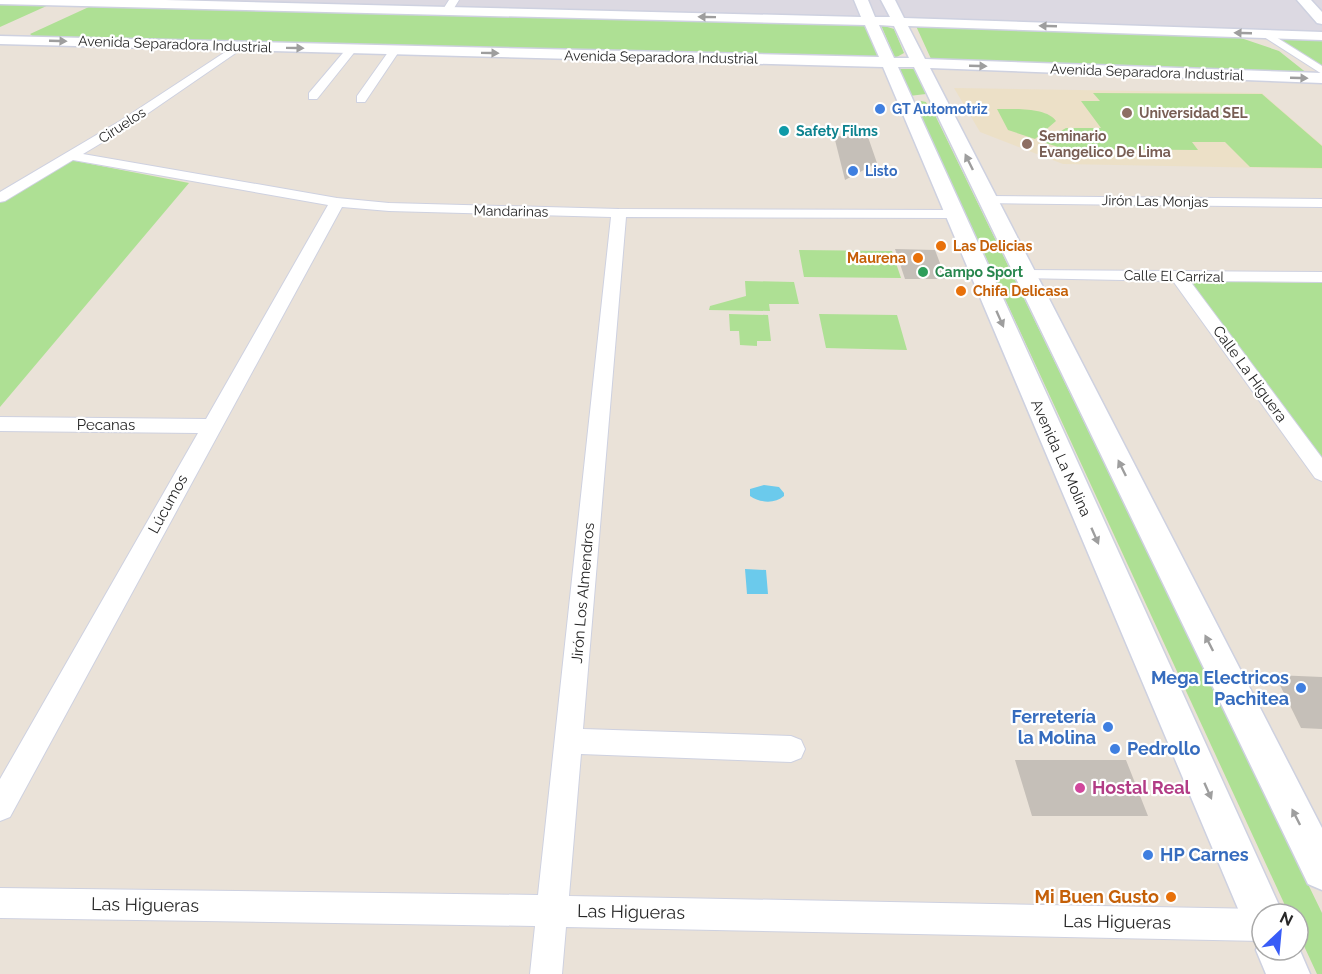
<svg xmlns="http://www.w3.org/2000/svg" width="1322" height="974" font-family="Raleway,sans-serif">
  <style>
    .industrial { fill: #dcd9e2 }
    .education { fill: #ece0c7 }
    .green { fill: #aee094 }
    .water { fill: #6bcaec }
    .building { fill: #c5bfb8 }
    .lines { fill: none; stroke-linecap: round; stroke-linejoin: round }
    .street-casing { stroke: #ced1e0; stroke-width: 2 }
    .secondary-casing { stroke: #ced1e0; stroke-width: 3 }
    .street { fill: #fff; fill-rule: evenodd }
    .secondary { fill: #fff; fill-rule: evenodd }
    .oneway { fill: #9e9e9e }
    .shop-dot { fill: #3f7fe0; stroke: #fff; stroke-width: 2 }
    .education-dot { fill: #8d6e63; stroke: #fff; stroke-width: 2 }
    .culture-dot { fill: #0f9aa8; stroke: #fff; stroke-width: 2 }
    .food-dot { fill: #e8710a; stroke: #fff; stroke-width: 2 }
    .leisure-dot { fill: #2e9e5b; stroke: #fff; stroke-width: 2 }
    .hotel-dot { fill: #d1479c; stroke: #fff; stroke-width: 2 }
    .labels { text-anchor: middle; stroke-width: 4.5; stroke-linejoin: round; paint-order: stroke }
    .far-street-label { font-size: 14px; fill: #272727; stroke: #fff }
    .far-shop-label { font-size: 14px; font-weight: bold; fill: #366cbe; stroke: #fff; text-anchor: start }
    .far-education-label { font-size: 14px; font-weight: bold; fill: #785e54; stroke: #fff; text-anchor: start }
    .far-culture-label { font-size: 14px; font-weight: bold; fill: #0d838f; stroke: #fff; text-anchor: start }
    .far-food-label { font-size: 14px; font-weight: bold; fill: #c56008; stroke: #fff; text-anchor: start }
    .far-leisure-label { font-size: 14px; font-weight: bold; fill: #27864d; stroke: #fff; text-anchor: start }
    .street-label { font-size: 15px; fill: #272727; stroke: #fff }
    .near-shop-label { font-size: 18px; font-weight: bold; fill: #366cbe; stroke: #fff; text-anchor: end }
    .near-hotel-label { font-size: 18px; font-weight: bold; fill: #b23c85; stroke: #fff; text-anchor: start }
    .near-food-label { font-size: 18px; font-weight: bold; fill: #c56008; stroke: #fff; text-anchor: end }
    .near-street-label { font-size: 18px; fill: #272727; stroke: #fff }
  </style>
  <rect width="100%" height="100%" fill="#eae2d8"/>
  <path class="industrial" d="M 85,0 L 1322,0 L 1322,34 Z"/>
  <path class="education" d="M 954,88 L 1262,93 L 1322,145 L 1322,169 L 1063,164 L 980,132 Z"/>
  <path class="green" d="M 0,3 L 51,4 L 0,27 Z
    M 91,6 L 864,23 L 881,61 L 35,38 L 30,34 Z
    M 881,25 L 894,29 L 904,53 L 895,58 Z
    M 916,26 L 1232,35 L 1279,51 L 1308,74 L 932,61 Z
    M 1282,37 L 1322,40 L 1322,70 L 1280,42 Z
    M 899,69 L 914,69 L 926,94 L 909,96 Z
    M 1093,93 L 1262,94 L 1322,146 L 1322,168 L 1250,167 L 1225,142 L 1192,142 L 1198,150 L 1065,149 L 1042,142 L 1066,128 L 1101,128 L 1081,101 L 1100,101 Z
    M 921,101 L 926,102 L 931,114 L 935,115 L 1322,913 L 1322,974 L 1317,974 L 1298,933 L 1298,914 L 1289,914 L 916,106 Z
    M 997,109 C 1012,109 1047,107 1056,121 L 1035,139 L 1008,130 Z
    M 70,160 L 189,183 L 0,407 L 0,201 Z
    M 799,250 L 892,251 L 901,278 L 804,277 Z
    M 745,281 L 794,282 L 799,304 L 769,304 L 770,311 L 709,310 L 710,306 L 746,296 Z
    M 1196,281 L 1322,283 L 1322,464 L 1193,284 Z
    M 729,314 L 768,315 L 771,341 L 757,341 L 757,346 L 740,345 L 739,331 L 730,331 Z
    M 819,314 L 897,315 L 907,350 L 826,348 Z"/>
  <path class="water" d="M 764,485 L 779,487 L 784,493 L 784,496 C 775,504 760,503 750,496 L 750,489 Z
    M 745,569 L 766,570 L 768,594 L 747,594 Z"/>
  <path class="building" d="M 834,136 L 868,137 L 877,163 L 845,180 Z
    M 895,249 L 935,250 L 946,279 L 905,279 Z
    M 1275,675 L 1322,677 L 1322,729 L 1301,728 Z
    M 1015,760 L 1126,760 L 1148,816 L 1032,816 Z"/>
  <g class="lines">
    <defs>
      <path id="street" d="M 449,0 L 459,0 L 451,13 L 443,13 L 442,11 Z
        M 1265,30 L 1322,66 L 1322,74 L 1261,35 L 1261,31 Z
        M 239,43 L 243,44 L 243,48 L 128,127 L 83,154 L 337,198 L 389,203 L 619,209 L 954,210 L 961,214 L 954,218 L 626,217 L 583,729 L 791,736 L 801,740 L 805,749 L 801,758 L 791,762 L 581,754 L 569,896 L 1262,909 L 1273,914 L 1262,914 L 1262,941 L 566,927 L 562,974 L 530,974 L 535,926 L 0,918 L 0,888 L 538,895 L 611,217 L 389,211 L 342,207 L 10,817 L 0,821 L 0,779 L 198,433 L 0,431 L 0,417 L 206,419 L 328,205 L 73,160 L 5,201 L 0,202 L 0,192 L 120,121 Z
        M 352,46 L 357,49 L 317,99 L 309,99 L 309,93 L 348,47 Z
        M 395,47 L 400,50 L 365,102 L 357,102 L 357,96 L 391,48 Z
        M 988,196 L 1322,199 L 1322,207 L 983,203 L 981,200 L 983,197 Z
        M 1027,270 L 1322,272 L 1322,282 L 1190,281 L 1322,458 L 1322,481 L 1315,478 L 1173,281 L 1021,278 L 1019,275 Z"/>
      <path id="secondary" d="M 0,0 L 165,0 L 861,17 L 854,0 L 868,0 L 875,17 L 890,17 L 881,0 L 895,0 L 904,18 L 1322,32 L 1322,40 L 908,26 L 925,59 L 1322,73 L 1322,83 L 930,68 L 1322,828 L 1322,890 L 1308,884 L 914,67 L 898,67 L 1283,914 L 1262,914 L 1262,936 L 1247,930 L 883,67 L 0,44 L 0,36 L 879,57 L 865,25 L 0,4 ZM 879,25 L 894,26 L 909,58 L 894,58 Z
        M 1297,0 L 1311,0 L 1322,12 L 1322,24 L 1317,23 Z
        M 1262,937 L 1262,950 L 1298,950 L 1298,946 L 1310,974 L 1266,974 L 1256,950 Z"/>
    </defs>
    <use href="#street" class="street-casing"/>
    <use href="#secondary" class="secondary-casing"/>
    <use href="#street" class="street"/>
    <use href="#secondary" class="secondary"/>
  </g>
  <defs><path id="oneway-solid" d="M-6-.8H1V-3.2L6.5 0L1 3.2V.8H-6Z" transform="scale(1.5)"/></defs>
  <g class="oneway">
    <use href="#oneway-solid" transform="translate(707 17) rotate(-179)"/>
    <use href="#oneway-solid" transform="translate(1048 26) rotate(-178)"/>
    <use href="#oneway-solid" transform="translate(1243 33) rotate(-178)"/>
    <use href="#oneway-solid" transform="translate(58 41) rotate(2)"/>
    <use href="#oneway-solid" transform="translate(295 48) rotate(1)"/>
    <use href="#oneway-solid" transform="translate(490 53) rotate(1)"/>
    <use href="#oneway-solid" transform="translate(978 66) rotate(2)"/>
    <use href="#oneway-solid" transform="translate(1299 78) rotate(2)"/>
    <use href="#oneway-solid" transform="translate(969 162) rotate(-116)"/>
    <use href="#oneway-solid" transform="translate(1000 319) rotate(66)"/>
    <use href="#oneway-solid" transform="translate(1122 468) rotate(-116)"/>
    <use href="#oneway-solid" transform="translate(1095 536) rotate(66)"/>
    <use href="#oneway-solid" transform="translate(1209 643) rotate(-117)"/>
    <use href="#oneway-solid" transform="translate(1208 791) rotate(66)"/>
    <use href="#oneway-solid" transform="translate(1296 817) rotate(-117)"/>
  </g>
  <g class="shop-dot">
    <circle cx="880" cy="109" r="6"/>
    <circle cx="853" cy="171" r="6"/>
    <circle cx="1301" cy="688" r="6"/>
    <circle cx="1108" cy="727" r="6"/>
    <circle cx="1115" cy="749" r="6"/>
    <circle cx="1148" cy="855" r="6"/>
  </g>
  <g class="education-dot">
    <circle cx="1127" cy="113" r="6"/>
    <circle cx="1027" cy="144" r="6"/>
  </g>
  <circle class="culture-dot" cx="784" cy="131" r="6"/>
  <g class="food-dot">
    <circle cx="941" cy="246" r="6"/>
    <circle cx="918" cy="258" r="6"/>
    <circle cx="961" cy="291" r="6"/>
    <circle cx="1171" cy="897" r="6"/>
  </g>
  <circle class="leisure-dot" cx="923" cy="272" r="6"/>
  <circle class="hotel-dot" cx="1080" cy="788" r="6"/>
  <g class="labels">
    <g class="far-street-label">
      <text transform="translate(175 44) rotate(2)" y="5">Avenida Separadora Industrial</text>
      <text transform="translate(661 57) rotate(1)" y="5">Avenida Separadora Industrial</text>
      <text transform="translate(1147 72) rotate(2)" y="5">Avenida Separadora Industrial</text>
      <text transform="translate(122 125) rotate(-33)" y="5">Ciruelos</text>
      <text transform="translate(1155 201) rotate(1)" y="5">Jirón Las Monjas</text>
      <text transform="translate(511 211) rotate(1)" y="5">Mandarinas</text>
      <text transform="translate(1174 276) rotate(1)" y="5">Calle El Carrizal</text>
    </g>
    <g class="far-shop-label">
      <text x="892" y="114">GT Automotriz</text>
      <text x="865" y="176">Listo</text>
    </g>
    <g class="far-education-label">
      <text x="1139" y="118">Universidad SEL</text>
      <text x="1039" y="141">Seminario<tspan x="1039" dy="16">Evangelico De Lima</tspan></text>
    </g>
    <g class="far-culture-label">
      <text x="796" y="136">Safety Films</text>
    </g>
    <g class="far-food-label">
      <text x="953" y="251">Las Delicias</text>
      <text x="906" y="263" text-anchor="end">Maurena</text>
      <text x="973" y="296">Chifa Delicasa</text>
    </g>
    <g class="far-leisure-label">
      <text x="935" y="277">Campo Sport</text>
    </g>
    <g class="street-label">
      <text transform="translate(1250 374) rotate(54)" y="5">Calle La Higuera</text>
      <text x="106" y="430">Pecanas</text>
      <text transform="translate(1061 458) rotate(66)" y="5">Avenida La Molina</text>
      <text transform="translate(168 504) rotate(-61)" y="5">Lúcumos</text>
      <text transform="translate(583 593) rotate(-85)" y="5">Jirón Los Almendros</text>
    </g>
    <g class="near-shop-label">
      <text x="1289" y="684">Mega Electricos<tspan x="1289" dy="21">Pachitea</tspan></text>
      <text x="1096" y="723">Ferretería<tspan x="1096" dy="21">la Molina</tspan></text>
      <text x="1127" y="755" text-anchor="start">Pedrollo</text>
      <text x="1160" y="861" text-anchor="start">HP Carnes</text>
    </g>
    <g class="near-hotel-label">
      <text x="1092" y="794">Hostal Real</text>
    </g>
    <g class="near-food-label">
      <text x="1159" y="903">Mi Buen Gusto</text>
    </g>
    <g class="near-street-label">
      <text transform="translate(145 905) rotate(1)" y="6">Las Higueras</text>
      <text transform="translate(631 912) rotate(1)" y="6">Las Higueras</text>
      <text transform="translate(1117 922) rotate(1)" y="6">Las Higueras</text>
    </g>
  </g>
  <g transform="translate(1280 932) rotate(26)"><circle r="28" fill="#ffffff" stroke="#a9a9a9" stroke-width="1.5"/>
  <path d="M0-4.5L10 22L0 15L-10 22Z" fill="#385cf7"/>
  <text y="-9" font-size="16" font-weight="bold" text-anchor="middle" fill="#272727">N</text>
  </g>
</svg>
